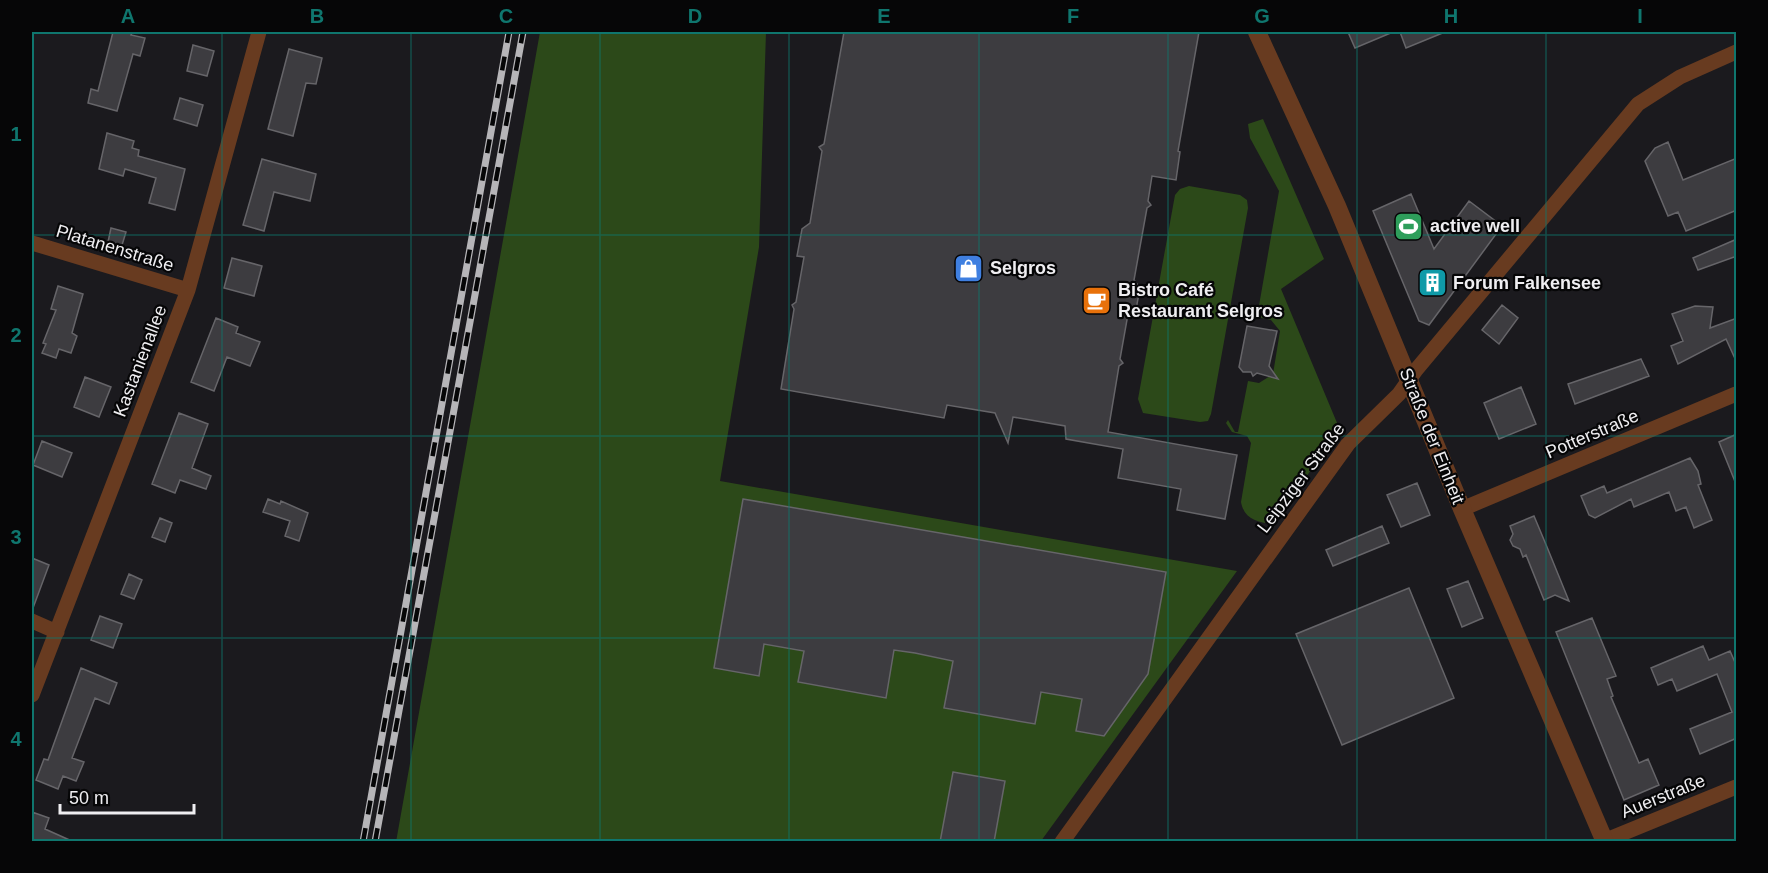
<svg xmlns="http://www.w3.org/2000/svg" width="1768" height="873" font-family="Arial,sans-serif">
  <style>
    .green { fill: #2c4919 }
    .building { fill: #3d3c40; stroke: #666569; stroke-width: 1.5 }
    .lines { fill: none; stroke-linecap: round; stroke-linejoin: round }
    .minor { stroke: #683b20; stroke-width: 15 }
    .tertiary { stroke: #683b20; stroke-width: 18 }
    .rail-casing { stroke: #b6b5b8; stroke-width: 7 }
    .rail { stroke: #060607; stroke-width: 4.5; stroke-dasharray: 14; stroke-linecap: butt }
    .grid { fill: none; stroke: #0f766e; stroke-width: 1.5; stroke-opacity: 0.55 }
    .labels { text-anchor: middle; stroke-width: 4.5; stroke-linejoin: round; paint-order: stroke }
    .poi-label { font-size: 18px; font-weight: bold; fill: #efeef1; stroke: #060607; text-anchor: start }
    .street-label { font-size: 18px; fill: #efeef1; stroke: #060607 }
    .neatline { fill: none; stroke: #0f766e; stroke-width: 2 }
    .grid-label { font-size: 20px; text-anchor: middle; font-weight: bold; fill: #0f766e }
  </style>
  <rect width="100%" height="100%" fill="#1b1a1e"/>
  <path class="green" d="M 540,32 L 766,32 L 759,247 L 720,481 L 1237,571 L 1041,841 L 396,842 Z
    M 1263,119 L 1324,259 L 1281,289 L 1340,430 L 1272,524 C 1257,522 1244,519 1241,502 L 1251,443 L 1247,436 L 1232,432 L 1226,423 L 1228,420 L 1235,432 L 1238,432 L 1248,381 L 1259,383 L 1273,374 L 1280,331 L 1271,320 L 1257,317 L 1279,191 L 1250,138 L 1248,124 Z
    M 1189,186 L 1240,195 L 1247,200 L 1248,208 L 1211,414 L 1208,421 L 1200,422 L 1143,413 L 1138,399 L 1175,195 L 1180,189 Z"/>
  <path class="building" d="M 113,32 L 132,32 L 131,35 L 145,38 L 140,56 L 133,54 L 117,111 L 88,103 L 91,89 L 98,91 Z
    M 844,32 L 1199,32 L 1178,151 L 1180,152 L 1176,180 L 1152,176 L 1148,201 L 1151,205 L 1147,208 L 1134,280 L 1140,288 L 1135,315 L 1128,314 L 1120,359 L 1123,363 L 1119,366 L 1108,432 L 1237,455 L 1225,519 L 1177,510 L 1181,489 L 1118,478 L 1123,449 L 1066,439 L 1065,426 L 1013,417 L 1008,443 L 995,413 L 947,405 L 944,418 L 781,389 L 794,309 L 792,305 L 796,302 L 804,257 L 797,256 L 802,229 L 810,223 L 822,151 L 819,147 L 824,144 Z
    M 1348,32 L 1393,32 L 1355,48 Z
    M 1400,32 L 1445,32 L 1406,48 Z
    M 193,45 L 214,51 L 207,76 L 187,71 Z
    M 289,49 L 322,58 L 316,84 L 306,83 L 293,136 L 268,129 Z
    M 180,98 L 203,105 L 197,126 L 174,119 Z
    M 107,133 L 134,141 L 132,148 L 139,150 L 138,156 L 185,169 L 175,210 L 149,203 L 156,178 L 125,169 L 123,176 L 99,169 Z
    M 1668,142 L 1683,180 L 1737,158 L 1737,210 L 1686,231 L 1678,212 L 1668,216 L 1645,161 L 1655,148 Z
    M 262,159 L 316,174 L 310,201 L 274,192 L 264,231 L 243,225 Z
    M 1411,194 L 1434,249 L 1469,201 L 1502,226 L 1429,325 L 1419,321 L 1373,211 Z
    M 111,228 L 126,232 L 122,245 L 108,242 Z
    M 1737,239 L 1737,256 L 1698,270 L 1693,258 Z
    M 232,258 L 262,266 L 254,296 L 224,288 Z
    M 58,286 L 83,294 L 72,333 L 77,336 L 71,353 L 59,349 L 56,358 L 42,353 L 46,344 L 43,343 L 56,310 L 51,309 Z
    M 1502,305 L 1518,318 L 1499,344 L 1482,330 Z
    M 1695,306 L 1713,307 L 1710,328 L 1737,318 L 1737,363 L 1726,339 L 1678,364 L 1671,346 L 1683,341 L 1672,314 Z
    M 216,318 L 238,327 L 236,333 L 260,342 L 250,366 L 227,357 L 214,391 L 191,382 Z
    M 1247,326 L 1277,331 L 1269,366 L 1278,379 L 1257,373 L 1253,376 L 1251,372 L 1243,372 L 1239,367 Z
    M 1641,359 L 1649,376 L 1575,404 L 1568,384 Z
    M 85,377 L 111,387 L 99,417 L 74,407 Z
    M 1521,387 L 1536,424 L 1499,439 L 1484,403 Z
    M 179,413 L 208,424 L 192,468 L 211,476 L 206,489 L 180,480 L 175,493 L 152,484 Z
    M 1737,434 L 1737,484 L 1736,484 L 1719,442 Z
    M 42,441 L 72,453 L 62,477 L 33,465 Z
    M 1690,458 L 1698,471 L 1701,484 L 1698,485 L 1712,520 L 1694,528 L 1686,507 L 1676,511 L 1669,492 L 1634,507 L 1631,499 L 1595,518 L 1589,515 L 1581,496 L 1604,486 L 1607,493 Z
    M 1417,483 L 1430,515 L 1401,527 L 1387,495 Z
    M 268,499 L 280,504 L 281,501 L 308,513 L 299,541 L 285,536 L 290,521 L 263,512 Z
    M 743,499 L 1166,572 L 1148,674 L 1104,736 L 1076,731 L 1082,699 L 1041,692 L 1035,724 L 944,708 L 953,661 L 915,653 L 894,650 L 886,698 L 798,682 L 804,651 L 764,644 L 759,676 L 714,668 Z
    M 1534,516 L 1547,547 L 1569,601 L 1555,595 L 1544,600 L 1526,555 L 1523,557 L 1520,549 L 1513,546 L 1510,540 L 1513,534 L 1510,526 Z
    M 160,518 L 172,523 L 165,542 L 152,537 Z
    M 1382,526 L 1389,543 L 1333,566 L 1326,550 Z
    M 32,558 L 49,565 L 33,608 L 32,608 Z
    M 129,574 L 142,580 L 134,599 L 121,594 Z
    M 1468,581 L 1483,618 L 1462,627 L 1447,589 Z
    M 1409,588 L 1454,698 L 1342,745 L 1296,634 Z
    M 100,616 L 122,624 L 113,648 L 91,640 Z
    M 1592,618 L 1616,676 L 1607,679 L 1613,696 L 1611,697 L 1639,763 L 1648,759 L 1659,785 L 1624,800 L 1556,632 Z
    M 1703,646 L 1709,660 L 1730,651 L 1737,667 L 1737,738 L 1700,754 L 1690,729 L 1732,712 L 1717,674 L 1677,691 L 1672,679 L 1658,685 L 1651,668 Z
    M 81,668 L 117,683 L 109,704 L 95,698 L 72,758 L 84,762 L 76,781 L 63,776 L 58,789 L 36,780 L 44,759 L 48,760 Z
    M 953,772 L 1005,781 L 994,842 L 940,842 Z
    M 32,812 L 49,818 L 45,829 L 74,842 L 32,842 Z"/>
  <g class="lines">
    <path class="minor" d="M 32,243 L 188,290
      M 1462,509 L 1736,394
      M 32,621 L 57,632
      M 32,695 L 188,290 L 259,32
      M 1604,841 L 1736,787
      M 1062,842 L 1348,444 L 1399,394 L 1416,370 L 1638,104 L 1680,77 L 1736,52"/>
    <path class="tertiary" d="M 1257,32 L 1337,206 L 1462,509 L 1605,842"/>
    <defs>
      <path id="rail" d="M 363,842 L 509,32
        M 375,842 L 523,32"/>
    </defs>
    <use href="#rail" class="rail-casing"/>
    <use href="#rail" class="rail"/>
  </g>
  <path class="grid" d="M 222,32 L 222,842M 411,32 L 411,842M 600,32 L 600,842M 789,32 L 789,842M 979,32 L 979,842M 1168,32 L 1168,842M 1357,32 L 1357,842M 1546,32 L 1546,842M 32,235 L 1736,235M 32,436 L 1736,436M 32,638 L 1736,638"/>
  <defs>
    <symbol id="stadium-square" viewBox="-11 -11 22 22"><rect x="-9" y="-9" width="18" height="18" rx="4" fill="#2e9e5b" stroke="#060607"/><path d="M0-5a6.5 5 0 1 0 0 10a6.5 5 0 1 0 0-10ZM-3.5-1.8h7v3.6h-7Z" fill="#fff"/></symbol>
    <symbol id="shop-square" viewBox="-11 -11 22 22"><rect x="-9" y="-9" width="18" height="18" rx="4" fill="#3f7fe0" stroke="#060607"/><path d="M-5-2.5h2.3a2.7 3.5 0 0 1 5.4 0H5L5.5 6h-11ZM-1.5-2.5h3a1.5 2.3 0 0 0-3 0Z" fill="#fff"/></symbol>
    <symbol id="building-square" viewBox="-11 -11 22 22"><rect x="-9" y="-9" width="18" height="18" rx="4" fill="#0f9aa8" stroke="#060607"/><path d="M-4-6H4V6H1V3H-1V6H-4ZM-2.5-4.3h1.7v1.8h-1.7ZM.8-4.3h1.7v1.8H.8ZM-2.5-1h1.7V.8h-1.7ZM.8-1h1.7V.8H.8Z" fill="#fff"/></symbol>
    <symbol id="cafe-square" viewBox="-11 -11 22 22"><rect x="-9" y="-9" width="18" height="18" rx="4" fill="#e8710a" stroke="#060607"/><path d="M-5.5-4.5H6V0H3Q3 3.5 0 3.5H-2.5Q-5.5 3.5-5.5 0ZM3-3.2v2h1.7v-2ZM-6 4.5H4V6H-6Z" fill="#fff"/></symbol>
  </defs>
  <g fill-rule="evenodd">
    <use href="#stadium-square" x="1392" y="210" width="33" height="33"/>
    <use href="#shop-square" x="952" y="252" width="33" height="33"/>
    <use href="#building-square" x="1416" y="266" width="33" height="33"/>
    <use href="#cafe-square" x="1080" y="284" width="33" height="33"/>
  </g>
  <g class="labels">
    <g class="poi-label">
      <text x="1430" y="232">active well</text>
      <text x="990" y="274">Selgros</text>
      <text x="1453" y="289">Forum Falkensee</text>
      <text x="1118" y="296">Bistro Café<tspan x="1118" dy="21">Restaurant Selgros</tspan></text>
    </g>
    <g class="street-label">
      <text transform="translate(115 248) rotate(17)" y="6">Platanenstraße</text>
      <text transform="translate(140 361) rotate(-69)" y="6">Kastanienallee</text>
      <text transform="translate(1592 434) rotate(-23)" y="6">Potterstraße</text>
      <text transform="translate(1432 436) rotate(68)" y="6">Straße der Einheit</text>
      <text transform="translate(1301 478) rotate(-53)" y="6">Leipziger Straße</text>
      <text transform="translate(1663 796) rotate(-22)" y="6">Auerstraße</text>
    </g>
  </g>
  <rect width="1768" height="873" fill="none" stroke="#060607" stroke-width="66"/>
  <path d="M60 804v9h134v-9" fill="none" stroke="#efeef1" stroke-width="3"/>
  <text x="69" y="804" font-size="18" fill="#efeef1" stroke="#060607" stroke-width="4.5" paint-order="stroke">50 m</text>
  <rect x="33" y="33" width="1702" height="807" class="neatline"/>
  <g class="grid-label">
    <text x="128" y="23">A</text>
    <text x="317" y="23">B</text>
    <text x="506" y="23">C</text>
    <text x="695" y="23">D</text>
    <text x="884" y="23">E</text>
    <text x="1073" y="23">F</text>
    <text x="1262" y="23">G</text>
    <text x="1451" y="23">H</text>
    <text x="1640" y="23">I</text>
    <text x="16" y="141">1</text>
    <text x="16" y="342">2</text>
    <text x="16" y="544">3</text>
    <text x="16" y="746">4</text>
  </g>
</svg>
